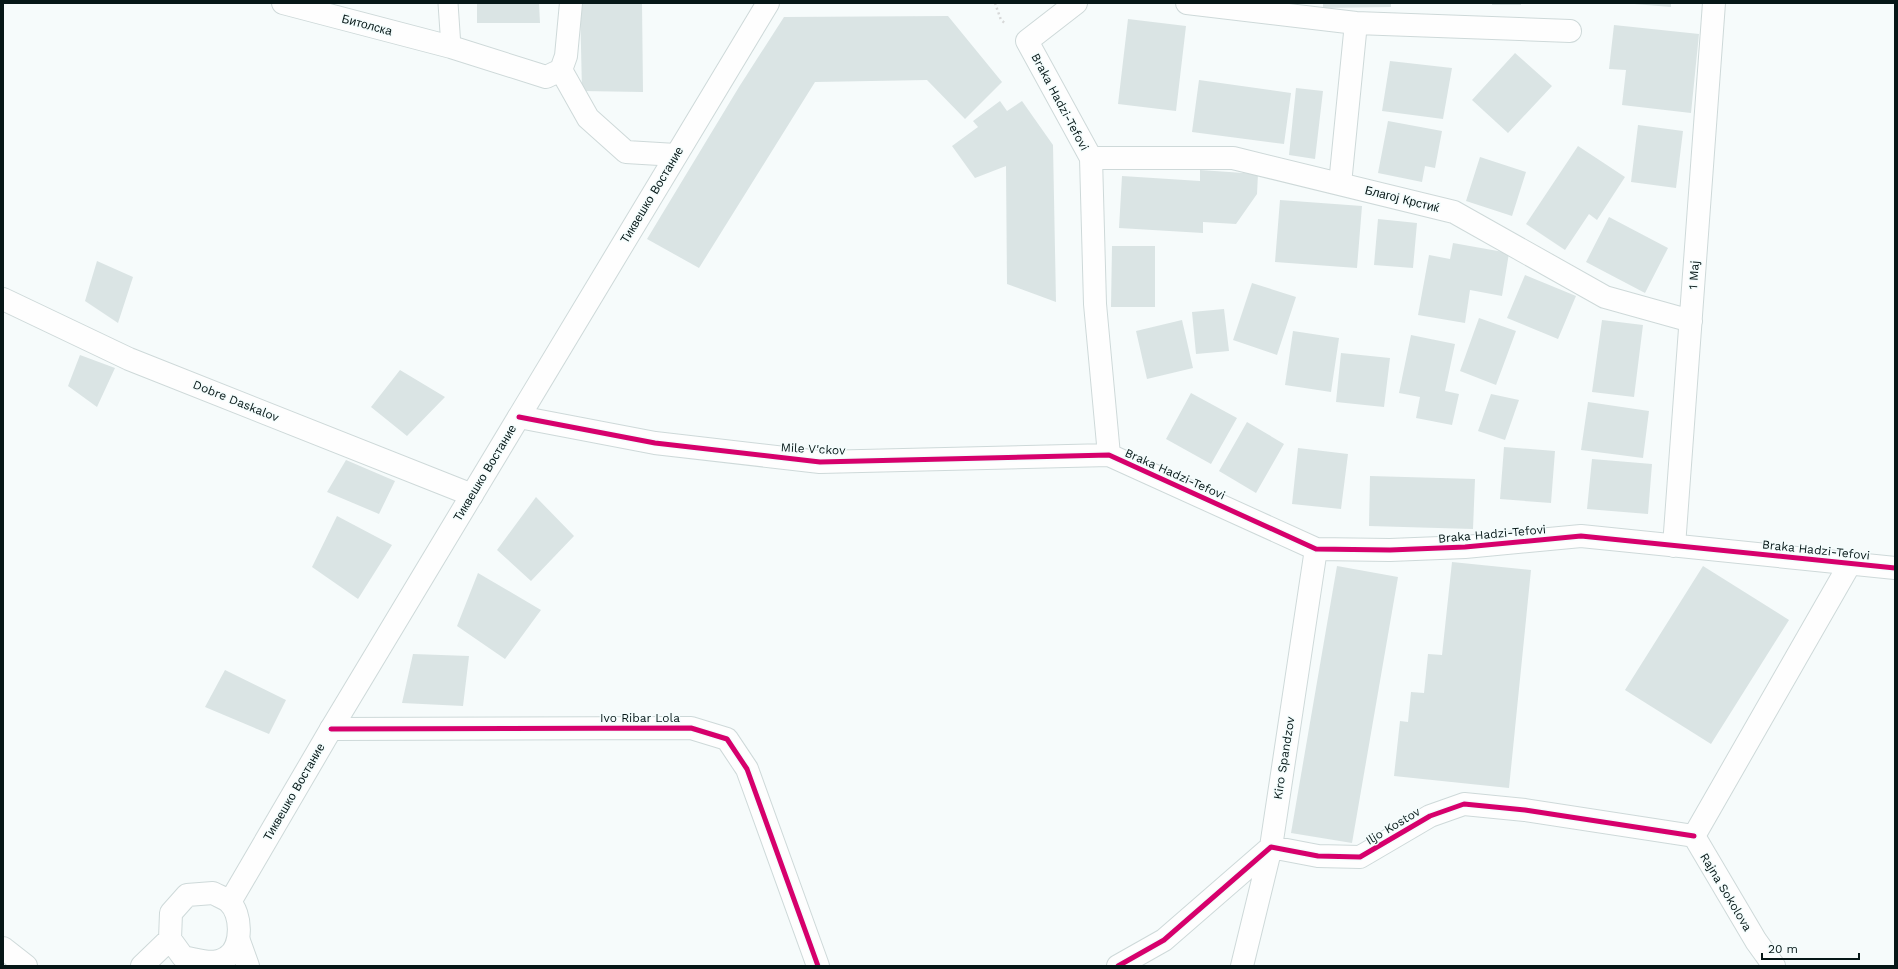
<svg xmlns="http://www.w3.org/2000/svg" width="1898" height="969" font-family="'Work Sans',sans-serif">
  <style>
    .building { fill: #dae4e4 }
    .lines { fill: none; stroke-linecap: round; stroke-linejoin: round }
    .service-casing { stroke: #ced9d9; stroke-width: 21 }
    .minor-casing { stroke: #ced9d9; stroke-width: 24 }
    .secondary-casing { stroke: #ced9d9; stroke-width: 24 }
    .path { stroke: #d7d8d8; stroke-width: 2.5; stroke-dasharray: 2 3; stroke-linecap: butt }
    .service { stroke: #fefefe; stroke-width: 19 }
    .minor { stroke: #fefefe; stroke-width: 22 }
    .secondary { stroke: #fefefe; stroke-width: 22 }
    .cycleway-casing { stroke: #f4fdfd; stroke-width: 8 }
    .cycleway { stroke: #d6006c; stroke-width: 5 }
    .labels { text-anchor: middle; stroke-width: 3; stroke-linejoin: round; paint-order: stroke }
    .street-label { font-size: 12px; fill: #061717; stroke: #f4fdfd }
  </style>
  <rect width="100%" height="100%" fill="#f6fbfb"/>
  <path class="building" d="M 477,3 L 539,3 L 540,23 L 477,23 Z
    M 580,3 L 642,3 L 643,92 L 582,91 Z
    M 1323,3 L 1391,3 L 1391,7 L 1323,8 Z
    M 1492,3 L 1521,3 L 1521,5 L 1492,5 Z
    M 1622,3 L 1671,3 L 1671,7 Z
    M 948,16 L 1002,82 L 965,119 L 927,80 L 815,82 L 699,268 L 647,239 L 739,87 L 784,17 Z
    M 1128,19 L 1186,26 L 1176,111 L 1118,104 Z
    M 1614,25 L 1699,34 L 1691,113 L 1622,105 L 1626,70 L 1609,69 Z
    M 1515,53 L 1552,86 L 1508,133 L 1472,100 Z
    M 1390,61 L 1452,68 L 1443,119 L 1382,111 Z
    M 1199,80 L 1291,93 L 1284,144 L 1192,132 Z
    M 1296,88 L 1323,91 L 1315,159 L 1289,155 Z
    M 1000,101 L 1007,111 L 1022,101 L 1053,145 L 1056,302 L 1007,284 L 1006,166 L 975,178 L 952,146 L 978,127 L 973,121 Z
    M 1388,121 L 1442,131 L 1435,168 L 1425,166 L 1422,182 L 1378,173 Z
    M 1638,125 L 1683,131 L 1676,188 L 1631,182 Z
    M 1578,146 L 1625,177 L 1597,220 L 1589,214 L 1565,250 L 1526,224 Z
    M 1480,157 L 1526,172 L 1512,216 L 1466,201 Z
    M 1200,170 L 1258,174 L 1257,194 L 1236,224 L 1203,222 L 1203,233 L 1119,228 L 1122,176 L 1200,181 Z
    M 1280,200 L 1362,206 L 1357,268 L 1275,262 Z
    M 1609,217 L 1668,248 L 1645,293 L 1586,262 Z
    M 1378,219 L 1417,223 L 1413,268 L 1374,265 Z
    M 1453,243 L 1509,253 L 1502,296 L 1470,290 L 1465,323 L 1418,315 L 1429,255 L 1450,259 Z
    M 1112,246 L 1155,246 L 1155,307 L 1111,307 Z
    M 97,261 L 133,277 L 118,323 L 85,301 Z
    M 1525,275 L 1576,296 L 1558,339 L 1507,318 Z
    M 1252,283 L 1296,297 L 1277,355 L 1233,340 Z
    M 1224,309 L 1229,351 L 1196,354 L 1192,312 Z
    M 1479,318 L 1516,331 L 1496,385 L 1460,371 Z
    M 1182,320 L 1193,368 L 1147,379 L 1136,331 Z
    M 1602,320 L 1643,325 L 1634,397 L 1592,392 Z
    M 1293,331 L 1339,338 L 1331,392 L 1285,385 Z
    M 1411,335 L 1455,344 L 1445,391 L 1459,394 L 1452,425 L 1416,418 L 1420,397 L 1399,393 Z
    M 1341,353 L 1390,358 L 1384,407 L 1336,402 Z
    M 80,355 L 115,368 L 97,407 L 68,386 Z
    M 400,370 L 445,397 L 407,436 L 371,407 Z
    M 1191,393 L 1237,418 L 1211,464 L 1166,439 Z
    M 1491,394 L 1519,400 L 1505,440 L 1478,431 Z
    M 1588,402 L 1649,411 L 1643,458 L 1581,450 Z
    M 1247,422 L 1284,444 L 1256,493 L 1219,471 Z
    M 1504,447 L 1555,451 L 1551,503 L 1500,499 Z
    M 1298,448 L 1348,454 L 1341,509 L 1292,504 Z
    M 1592,459 L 1652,464 L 1648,514 L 1587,509 Z
    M 346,460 L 395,481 L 379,514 L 327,492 Z
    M 1370,476 L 1475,479 L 1473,529 L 1369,526 Z
    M 536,497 L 574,536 L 531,581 L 497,550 Z
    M 337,516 L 392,545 L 358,599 L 312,567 Z
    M 1452,562 L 1531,570 L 1509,788 L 1394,776 L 1400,721 L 1408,722 L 1411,692 L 1424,693 L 1428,654 L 1442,655 Z
    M 1337,566 L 1398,577 L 1352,843 L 1291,833 Z
    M 1703,566 L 1789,620 L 1711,744 L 1625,690 Z
    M 478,573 L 541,610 L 505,659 L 457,626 Z
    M 413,654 L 469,656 L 463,706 L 402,703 Z
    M 225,670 L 286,700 L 269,734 L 205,707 Z"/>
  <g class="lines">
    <defs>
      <path id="service" d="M 448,3 L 451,47"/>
      <path id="minor" d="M 283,3 L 451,47 L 546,77 L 561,70 L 566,56 L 571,3
        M 1076,3 L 1027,41 L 1091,158 L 1095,304 L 1109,455
        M 1187,3 L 1356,23 L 1570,31
        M 561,70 L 588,118 L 626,152 L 676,155
        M 1091,158 L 1233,158 L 1454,212 L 1605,297 L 1691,321
        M 1340,184 L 1356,23
        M 3,299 L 129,359 L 472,495
        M 519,417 L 655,443 L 820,462 L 1109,455 L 1316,549 L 1390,550 L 1465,547 L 1581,536 L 1895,568
        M 1674,546 L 1714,3
        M 331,729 L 691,728 L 727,739 L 747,769 L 818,966
        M 1694,836 L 1851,562
        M 1694,836 L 1756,941 L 1774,966
        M 213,893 C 218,896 225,898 229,902 C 242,913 243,947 227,957 C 215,966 196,960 183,957 L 170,939 L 171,913 L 187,895 Z
        M 3,948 L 26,966
        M 142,966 L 170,939
        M 1118,966 L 1164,940 L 1271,847 L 1318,856 L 1360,857 L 1430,816 L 1464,804 L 1525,810 L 1694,836
        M 1242,966 L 1271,847 L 1316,549"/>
      <path id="secondary" d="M 230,902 L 331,729 L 768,3
        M 239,941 L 248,966"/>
    </defs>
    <use href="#service" class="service-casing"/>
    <use href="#minor" class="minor-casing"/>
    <use href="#secondary" class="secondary-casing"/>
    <path class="path" d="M 995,3 L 1001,20 L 1006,24"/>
    <use href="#service" class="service"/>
    <use href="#minor" class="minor"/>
    <use href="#secondary" class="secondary"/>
    <defs>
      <path id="cycleway" d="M 519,417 L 655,443 L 820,462 L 1109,455 L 1316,549 L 1390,550 L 1465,547 L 1581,536 L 1895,568
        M 331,729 L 691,728 L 727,739 L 747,769 L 818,966
        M 1118,966 L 1164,940 L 1271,847 L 1318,856 L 1360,857 L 1430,816 L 1464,804 L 1525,810 L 1694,836"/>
    </defs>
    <use href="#cycleway" class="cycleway-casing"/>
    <use href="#cycleway" class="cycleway"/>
  </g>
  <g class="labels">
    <g class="street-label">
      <text transform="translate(367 25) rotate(15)" y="4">Битолска</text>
      <text transform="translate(1060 102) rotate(62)" y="4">Braka Hadzi-Tefovi</text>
      <text transform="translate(652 195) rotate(-59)" y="4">Тиквешко Востание</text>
      <text transform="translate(1402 199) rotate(14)" y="4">Благој Крстиќ</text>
      <text transform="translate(1694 275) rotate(-86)" y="4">1 Maj</text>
      <text transform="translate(236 401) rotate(22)" y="4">Dobre Daskalov</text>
      <text transform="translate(813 449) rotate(3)" y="4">Mile V'ckov</text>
      <text transform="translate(485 473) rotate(-59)" y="4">Тиквешко Востание</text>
      <text transform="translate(1175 474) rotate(24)" y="4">Braka Hadzi-Tefovi</text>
      <text transform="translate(1492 534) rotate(-5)" y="4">Braka Hadzi-Tefovi</text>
      <text transform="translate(1816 550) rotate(6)" y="4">Braka Hadzi-Tefovi</text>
      <text x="640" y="722">Ivo Ribar Lola</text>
      <text transform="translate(1284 758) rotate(-81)" y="4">Kiro Spandzov</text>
      <text transform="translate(294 792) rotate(-60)" y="4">Тиквешко Востание</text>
      <text transform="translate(1393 826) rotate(-31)" y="4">Iljo Kostov</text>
      <text transform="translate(1726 892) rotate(59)" y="4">Rajna Sokolova</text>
    </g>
  </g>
  <rect width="1898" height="969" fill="none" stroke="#061717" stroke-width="8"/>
  <path d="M1762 953v6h97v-6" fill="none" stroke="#061717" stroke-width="2"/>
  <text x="1768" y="953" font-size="12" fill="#061717" stroke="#f4fdfd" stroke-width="3" paint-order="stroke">20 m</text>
</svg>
